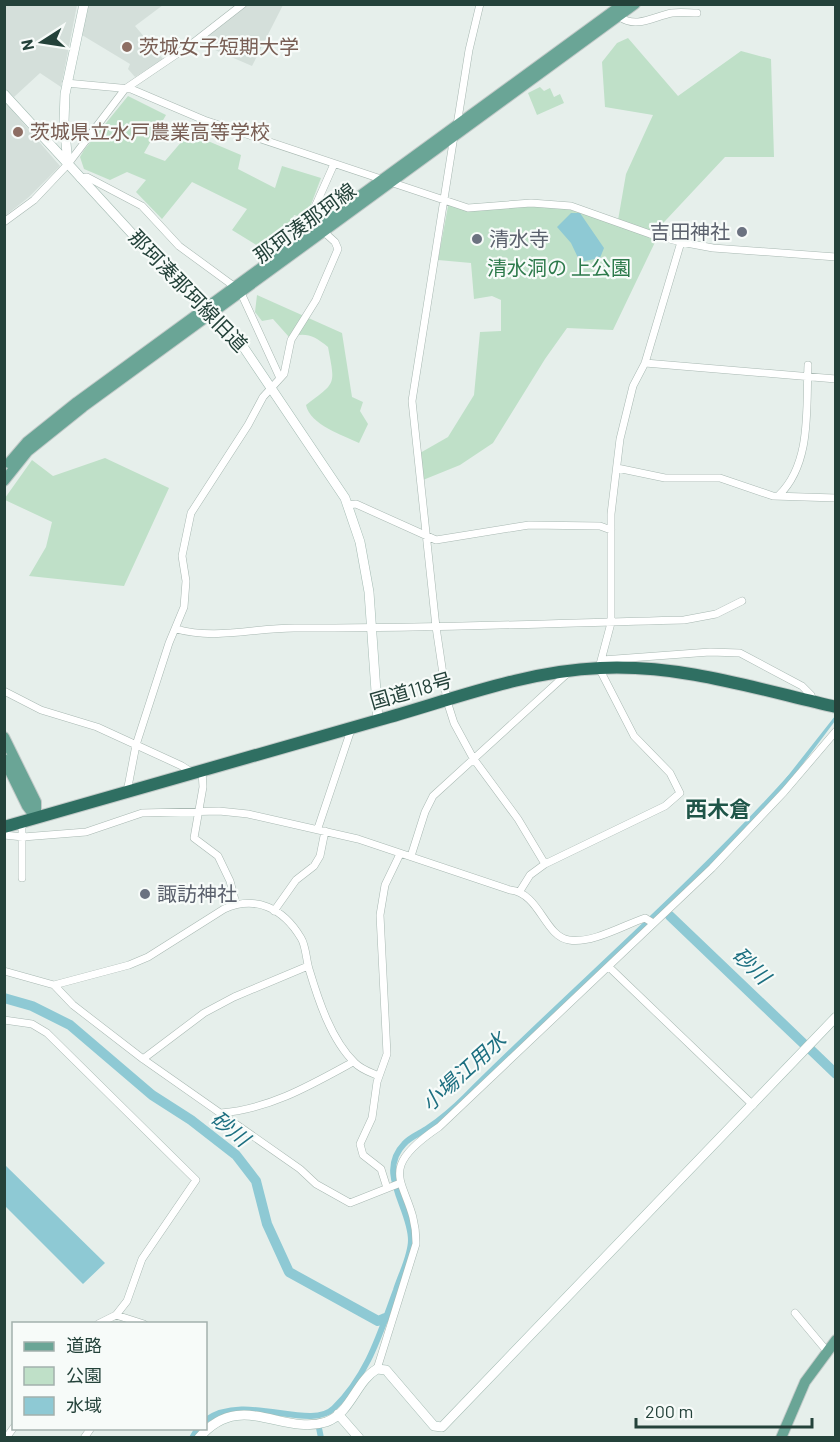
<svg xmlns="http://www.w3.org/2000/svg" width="840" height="1442" font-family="Barlow,'Noto Sans JP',sans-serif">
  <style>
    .built { fill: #d4dfda }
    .green { fill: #bfe0c8 }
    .water { fill: #8ec9d4 }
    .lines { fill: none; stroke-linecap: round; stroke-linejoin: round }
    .canal { stroke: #8ec9d4; stroke-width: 6 }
    .river { stroke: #8ec9d4; stroke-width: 10 }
    .street-casing { stroke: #a8b8b2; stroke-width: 8 }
    .secondary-casing { stroke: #a4bbb3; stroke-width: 10 }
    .primary-casing { stroke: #c2cac8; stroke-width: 12 }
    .highway-casing { stroke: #c2cac8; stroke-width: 14 }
    .street { stroke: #fff; stroke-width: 7 }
    .secondary { stroke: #fff; stroke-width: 9 }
    .primary { stroke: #6aa596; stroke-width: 10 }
    .highway { stroke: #2f6f62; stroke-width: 12 }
    .education-dot { fill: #8d6e63; stroke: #f7fbf9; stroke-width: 2 }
    .worship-dot { fill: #6b7280; stroke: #f7fbf9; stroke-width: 2 }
    .labels { text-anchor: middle; stroke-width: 4.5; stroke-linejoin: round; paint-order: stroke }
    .education-label { font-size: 20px; fill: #785e54; stroke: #f7fbf9; text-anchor: start }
    .street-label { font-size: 20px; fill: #24423a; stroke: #f7fbf9 }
    .worship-label { font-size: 20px; fill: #5b616d; stroke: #f7fbf9; text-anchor: start }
    .park-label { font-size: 20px; fill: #2d7a4b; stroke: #f7fbf9 }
    .water-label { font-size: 21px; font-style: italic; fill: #1c6f80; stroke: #f7fbf9 }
    .quarter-label { font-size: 22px; font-weight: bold; fill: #1f5548; stroke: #f7fbf9 }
  </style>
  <rect width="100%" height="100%" fill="#e6efeb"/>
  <path class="built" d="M 4,5 L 77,5 L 61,87 L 40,73 L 14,97 L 5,88 Z
    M 88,5 L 163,5 L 135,26 L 163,59 L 135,77 L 128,69 L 130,64 L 82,35 Z
    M 233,5 L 283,5 L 252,66 L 199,43 L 240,11 Z
    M 5,102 L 60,166 L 29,197 L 5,216 Z"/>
  <path class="green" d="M 628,38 L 678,96 L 741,51 L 771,59 L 774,157 L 725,157 L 651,236 L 657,238 L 613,330 L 567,328 L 545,359 L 493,443 L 460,465 L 423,480 L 420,453 L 448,437 L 474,395 L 480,332 L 501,331 L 501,300 L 492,296 L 474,299 L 471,263 L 438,260 L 448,206 L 524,200 L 581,211 L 617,226 L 626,174 L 653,115 L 605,107 L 602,62 L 617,43 Z
    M 540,87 L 544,91 L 550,88 L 554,97 L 560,94 L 564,103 L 537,115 L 528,93 Z
    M 128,96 L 166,115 L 144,153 L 165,161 L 189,133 L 241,155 L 238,169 L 275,188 L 282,166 L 321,178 L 306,218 L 294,215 L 286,238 L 266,251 L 232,230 L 247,209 L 192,182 L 162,219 L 136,192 L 146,180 L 127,172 L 110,180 L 84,169 L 80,157 L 84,150 Z
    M 257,295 L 342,333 L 352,397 L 363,402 L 360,411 L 368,424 L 359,443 C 343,435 310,425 306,405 C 337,382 335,385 328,347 C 314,336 307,332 289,337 L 273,319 L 262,321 L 255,312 Z
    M 105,458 L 169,488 L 124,586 L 29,576 L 46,547 L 52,522 L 5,500 L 5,498 L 32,460 L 53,476 Z"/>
  <path class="water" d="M 571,213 L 580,213 L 604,248 L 600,258 L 580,262 L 571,243 L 557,227 Z
    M 835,716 L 835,721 L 787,785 L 783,782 Z
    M 4,1164 L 105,1263 L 83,1284 L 5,1206 Z"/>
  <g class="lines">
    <path class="canal" d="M 206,1420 C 246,1392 310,1432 334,1408 C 368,1375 380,1333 396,1290 C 401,1274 411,1256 411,1240 C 411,1208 376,1173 404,1144 C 410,1137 421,1133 428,1128 C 441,1119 453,1109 465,1097 C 572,990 688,891 790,778
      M 319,1428 L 321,1438
      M 192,1438 L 198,1428"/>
    <path class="river" d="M 670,916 L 805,1045
      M 4,998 L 32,1006 L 70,1025 L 152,1095 L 191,1120 L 236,1155 L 256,1181 L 267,1224 L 289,1272 L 378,1321 L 385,1318
      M 811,1050 L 836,1074"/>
    <defs>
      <path id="street" d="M 620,17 C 636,29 655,16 672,13 C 680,12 689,13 697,13
        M 66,83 L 131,89 L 204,120 L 468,208 L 531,203 L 571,206 L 650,234 L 681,242 L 713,248 L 836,257
        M 457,125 L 469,50 L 480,4
        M 454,136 L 412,401 L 436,627 L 447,701 L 454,723 L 473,758 L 518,819 L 545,864
        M 80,178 L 87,177 L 142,206 L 179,246 L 235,287
        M 4,222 L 34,200 L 68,164 L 125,89 L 193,43 L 243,4
        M 317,227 L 310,218 L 334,164
        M 241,293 L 280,378
        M 645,363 L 836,379
        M 617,468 L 665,478 L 720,478 L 773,496 L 836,498
        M 779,495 C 812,463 806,407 808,365
        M 348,505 L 356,504 L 436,540 L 529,525 L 600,526 L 611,530
        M 176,629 C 216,640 253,628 294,628 C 424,629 554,623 684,620 L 716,614 L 742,601
        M 602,660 L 710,652 L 740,653 L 802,686 L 811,695 L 813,702
        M 4,691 L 41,710 L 97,727 L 182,766 L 193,773
        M 202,771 L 203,787 L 194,838 L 218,856 L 230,881 L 236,904
        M 127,792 L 136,745 L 169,643 L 184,607 L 186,581 L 182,556 L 191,513 L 248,425 L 263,397 L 284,374 L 291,340 L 316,300 L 338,249 L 335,242 L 324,232
        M 318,828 L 352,727
        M 4,835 L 23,837 L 86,832 L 142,813 L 219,811 L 248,814 L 358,839 L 510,890 C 540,893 544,936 569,940 C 592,944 624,925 645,918 L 653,923
        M 411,856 L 425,812 L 433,796 L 570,671
        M 22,878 L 22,822
        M 520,891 L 530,875 L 545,864 L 665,806 L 680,793 L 670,773 L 634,736 L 599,668 L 611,623 L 611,514 L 620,439 L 633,386 L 645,363 L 681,242
        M 274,911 L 296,880 L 314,866 L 320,856 L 325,831
        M 610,968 L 753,1105
        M 4,971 L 54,985 L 73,1005 L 143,1059 L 300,1169 L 316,1184 L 350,1203 L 398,1184
        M 54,985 L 129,965 L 148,957 L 224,909 C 256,895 283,908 301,938 C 306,946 306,959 309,969 C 318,999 331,1040 355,1063 C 362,1070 370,1072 379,1076
        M 4,1020 L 32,1024 L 47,1033 L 196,1180 L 142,1259 L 127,1301 L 116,1315 L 98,1324
        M 143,1059 L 204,1013 L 234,997 L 308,966
        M 221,1113 C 270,1109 311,1085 353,1062
        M 387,1188 L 381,1169 L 363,1155 L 360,1144 L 372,1118 L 377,1082 L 387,1054 L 380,915 L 385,885 L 400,854
        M 795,1313 L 826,1350
        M 116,1315 L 144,1324
        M 377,1369 L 416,1244 C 417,1183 366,1176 439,1127 L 712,868 L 784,792 L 836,731
        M 6,1438 L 14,1427
        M 84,1438 L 91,1428"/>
      <path id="secondary" d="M 4,94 L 147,250 L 236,336 L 345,498 L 360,542 L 369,592 L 378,720
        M 68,164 L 64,122 L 65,94 L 84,4
        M 338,1414 L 359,1438
        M 199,1438 C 240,1389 282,1436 326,1422 C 351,1413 356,1381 377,1369 L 386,1370 L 434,1426 L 442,1427 L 836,1017"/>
      <path id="primary" d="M 9,463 L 27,442 L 77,402 L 623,4
        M 4,481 L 28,451 L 83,407 L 635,4
        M 4,737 L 36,802 L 36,818
        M 4,759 L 27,806 L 36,818
        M 781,1438 L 805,1382 L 836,1340"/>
      <path id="highway" d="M 4,827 C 129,791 254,755 379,720 C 451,700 525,671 600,668 C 681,664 757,689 836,707"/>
    </defs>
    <use href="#street" class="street-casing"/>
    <use href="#secondary" class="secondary-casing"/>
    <use href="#primary" class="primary-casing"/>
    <use href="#highway" class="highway-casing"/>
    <use href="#street" class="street"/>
    <use href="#secondary" class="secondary"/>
    <use href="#primary" class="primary"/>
    <use href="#highway" class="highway"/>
  </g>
  <g class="education-dot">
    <circle cx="127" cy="47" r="6"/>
    <circle cx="18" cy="132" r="6"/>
  </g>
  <g class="worship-dot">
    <circle cx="742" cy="232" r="6"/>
    <circle cx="477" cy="239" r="6"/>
    <circle cx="145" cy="894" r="6"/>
  </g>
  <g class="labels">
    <g class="education-label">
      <text x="139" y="54">茨城女子短期大学</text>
      <text x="30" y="139">茨城県立水戸農業高等学校</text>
    </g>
    <g class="street-label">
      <text transform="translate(305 223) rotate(-36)" y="7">那珂湊那珂線</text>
      <text transform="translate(188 291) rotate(46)" y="7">那珂湊那珂線旧道</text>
      <text transform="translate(411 691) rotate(-16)" y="7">国道118号</text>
    </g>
    <g class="worship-label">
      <text x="730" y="239" text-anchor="end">吉田神社</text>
      <text x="489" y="246">清水寺</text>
      <text x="157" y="901">諏訪神社</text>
    </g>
    <g class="park-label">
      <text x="559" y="275">清水洞の 上公園</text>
    </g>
    <g class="water-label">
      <text transform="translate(751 966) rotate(44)" y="7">砂川</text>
      <text transform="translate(464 1072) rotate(-42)" y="7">小場江用水</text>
      <text transform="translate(230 1129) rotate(39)" y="7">砂川</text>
    </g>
    <g class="quarter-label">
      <text x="718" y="817">西木倉</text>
    </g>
  </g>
  <rect width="840" height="1442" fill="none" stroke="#24423a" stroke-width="12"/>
  <rect x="12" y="1322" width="195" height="108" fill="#f7fbf9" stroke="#a3b1ad" stroke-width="1.5"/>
  <rect x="24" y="1342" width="30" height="9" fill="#6aa596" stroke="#a3b1ad" stroke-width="1.5"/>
  <text x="66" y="1352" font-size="18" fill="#24423a">道路</text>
  <rect x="24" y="1367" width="30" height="18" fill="#bfe0c8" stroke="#a3b1ad" stroke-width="1.5"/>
  <text x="66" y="1382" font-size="18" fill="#24423a">公園</text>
  <rect x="24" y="1397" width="30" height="18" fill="#8ec9d4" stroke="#a3b1ad" stroke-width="1.5"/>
  <text x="66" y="1412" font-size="18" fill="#24423a">水域</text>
  <g transform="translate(42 42) rotate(258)" stroke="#f7fbf9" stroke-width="4.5" paint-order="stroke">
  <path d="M0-4.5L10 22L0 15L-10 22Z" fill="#24423a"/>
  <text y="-9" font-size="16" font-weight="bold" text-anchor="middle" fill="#24423a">N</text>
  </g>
  <path d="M636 1418v9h176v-9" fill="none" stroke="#24423a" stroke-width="3"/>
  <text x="645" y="1418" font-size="18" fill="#24423a" stroke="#f7fbf9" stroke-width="4.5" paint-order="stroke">200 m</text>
</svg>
